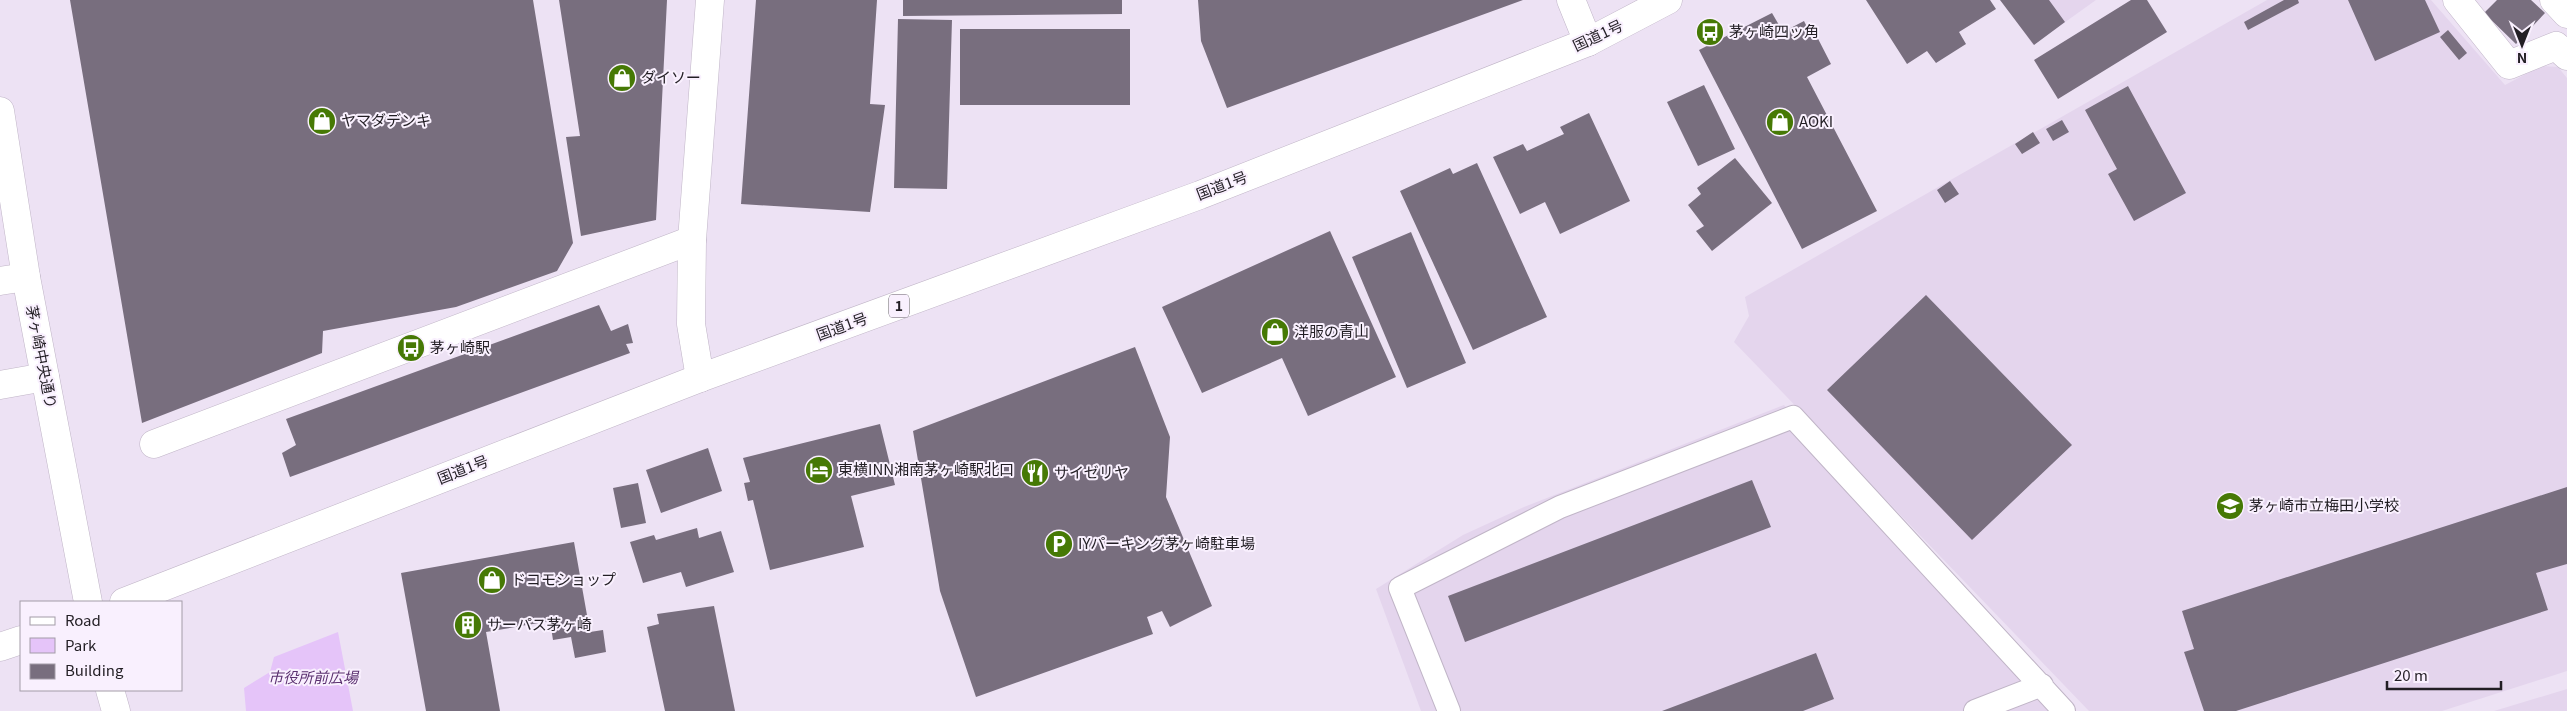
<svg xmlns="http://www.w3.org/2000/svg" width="2567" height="711" font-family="Georgia,'Noto Sans JP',serif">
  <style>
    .built { fill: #e4d5ed }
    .green { fill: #e5c4f9 }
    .building { fill: #786e7e }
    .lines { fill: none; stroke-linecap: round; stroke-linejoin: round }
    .lane-casing { stroke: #c0b5c7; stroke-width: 24 }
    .street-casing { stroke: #c0b5c7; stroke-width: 29 }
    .secondary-casing { stroke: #c0b5c7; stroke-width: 29 }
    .primary-casing { stroke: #c0b5c7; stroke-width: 29 }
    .highway-casing { stroke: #c0b5c7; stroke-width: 29 }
    .lane { stroke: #fff; stroke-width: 22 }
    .street { stroke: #fff; stroke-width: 28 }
    .secondary { stroke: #fff; stroke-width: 28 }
    .primary { stroke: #fff; stroke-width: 28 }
    .highway { stroke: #fff; stroke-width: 28 }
    .labels { text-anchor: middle; stroke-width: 4; stroke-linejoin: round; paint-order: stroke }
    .shield { fill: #f9f0fe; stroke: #625d65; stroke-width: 1 }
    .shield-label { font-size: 14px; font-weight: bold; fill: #221e24 }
    .poi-label { font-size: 15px; fill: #221e24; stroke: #f9f0fe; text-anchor: start }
    .street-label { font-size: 15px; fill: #221e24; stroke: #f9f0fe }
    .park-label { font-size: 15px; font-style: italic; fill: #5b3170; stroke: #f9f0fe }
  </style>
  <rect width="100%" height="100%" fill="#ede2f4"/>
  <path class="built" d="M 2002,0 L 2096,0 L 2033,45 Z
    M 2267,0 L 2431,0 L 2505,85 L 2541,66 L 2558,67 L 2567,78 L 2567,671 L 2442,711 L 2089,711 L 1734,342 L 1749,316 L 1745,297 Z
    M 1784,405 L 2076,711 L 1421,711 L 1376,589 L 1463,535 L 1524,507 Z
    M 2567,689 L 2567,711 L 2494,711 Z"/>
  <path class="green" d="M 338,632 L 353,711 L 246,711 L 244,688 L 270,672 L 274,657 Z"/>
  <path class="building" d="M 70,0 L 533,0 L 573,243 L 557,271 L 456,307 L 323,331 L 322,353 L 142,423 Z
    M 559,0 L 667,0 L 656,220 L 581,236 L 566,137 L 580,136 Z
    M 756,0 L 877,0 L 870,104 L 885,105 L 870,212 L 741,204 Z
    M 903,0 L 1122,0 L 1122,14 L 903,16 Z
    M 1198,0 L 1523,0 L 1227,108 L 1201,41 Z
    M 1866,0 L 1990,0 L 1996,9 L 1959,32 L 1966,44 L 1936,63 L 1927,51 L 1907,64 Z
    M 2000,0 L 2049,0 L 2065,22 L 2034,45 Z
    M 2131,0 L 2147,0 L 2167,32 L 2058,99 L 2034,60 Z
    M 2284,0 L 2298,0 L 2299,3 L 2248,30 L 2244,22 Z
    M 2348,0 L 2425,0 L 2440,32 L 2375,61 Z
    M 2497,0 L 2531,0 L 2545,13 L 2516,44 L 2484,13 Z
    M 1772,13 L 1783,32 L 1804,21 L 1809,31 L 1813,29 L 1831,64 L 1807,77 L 1877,211 L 1802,249 L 1699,50 Z
    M 898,19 L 952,20 L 947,189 L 894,188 Z
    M 960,29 L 1130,29 L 1130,105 L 960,105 Z
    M 2448,30 L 2467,53 L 2459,60 L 2440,37 Z
    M 1704,85 L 1735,149 L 1698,166 L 1667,102 Z
    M 2128,86 L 2186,193 L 2134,221 L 2108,174 L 2117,169 L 2085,110 Z
    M 1589,113 L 1630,201 L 1560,234 L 1545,202 L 1520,214 L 1493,157 L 1523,144 L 1527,151 L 1564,134 L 1560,127 Z
    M 2062,120 L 2069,132 L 2053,141 L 2046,129 Z
    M 2033,132 L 2040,143 L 2022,154 L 2015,144 Z
    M 1735,158 L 1772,203 L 1712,251 L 1696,231 L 1704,226 L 1688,205 L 1701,194 L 1697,188 Z
    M 1477,163 L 1547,317 L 1473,350 L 1400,191 L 1450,168 L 1453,174 Z
    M 1950,181 L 1959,194 L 1945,203 L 1937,190 Z
    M 1330,231 L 1396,377 L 1308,416 L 1282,358 L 1202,393 L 1162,307 Z
    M 1411,232 L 1466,363 L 1407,388 L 1352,257 Z
    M 1926,295 L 2072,445 L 1972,540 L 1827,390 Z
    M 599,305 L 611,331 L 628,324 L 633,343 L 626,344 L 630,353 L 290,477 L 282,453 L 296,445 L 286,419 Z
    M 1135,347 L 1170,437 L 1166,497 L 1212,606 L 1170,627 L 1162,611 L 1147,617 L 1153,634 L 976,697 L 940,591 L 913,431 Z
    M 880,424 L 895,485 L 851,496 L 864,547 L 770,570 L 753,500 L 748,501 L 744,483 L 750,482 L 743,458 Z
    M 708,448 L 722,491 L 661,513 L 646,470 Z
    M 1752,480 L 1771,527 L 1465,642 L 1448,596 Z
    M 638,483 L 646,523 L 621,528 L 613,488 Z
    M 2567,487 L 2567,564 L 2536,573 L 2548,610 L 2236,711 L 2204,711 L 2184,652 L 2194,649 L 2182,611 Z
    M 697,528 L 699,538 L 721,531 L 734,572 L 686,587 L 681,572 L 643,583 L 630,542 L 654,535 L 656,540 Z
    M 574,542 L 590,632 L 603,630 L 606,652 L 575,658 L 571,637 L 553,640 L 550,621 L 486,632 L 500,711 L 426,711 L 401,573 Z
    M 714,606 L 735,711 L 665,711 L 647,627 L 659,624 L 657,614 Z
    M 1816,653 L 1834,699 L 1803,711 L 1662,711 Z"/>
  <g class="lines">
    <defs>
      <path id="lane" d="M 1449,711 L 1400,588 L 1560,507 L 1793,417 L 2064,711
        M 1975,711 L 2042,685"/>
      <path id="street" d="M 1571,0 L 1588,42
        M 2457,0 L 2509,65 L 2556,46 L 2567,56
        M 2554,0 L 2567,14
        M 0,281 L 26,277
        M 0,385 L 45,377
        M 154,444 L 692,240"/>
      <path id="secondary" d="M 0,111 L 26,277 L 88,602
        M 700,378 L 691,324 L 692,240 L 710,0"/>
      <path id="primary" d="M 110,690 L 116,711"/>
      <path id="highway" d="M 124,602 L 700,378 L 1200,195 L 1588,42 L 1668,0
        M 0,647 L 21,640"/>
    </defs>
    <use href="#lane" class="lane-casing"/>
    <use href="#street" class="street-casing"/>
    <use href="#secondary" class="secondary-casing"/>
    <use href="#primary" class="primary-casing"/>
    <use href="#highway" class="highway-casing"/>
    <use href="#lane" class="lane"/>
    <use href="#street" class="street"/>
    <use href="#secondary" class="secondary"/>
    <use href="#primary" class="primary"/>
    <use href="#highway" class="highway"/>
  </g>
  <defs>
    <symbol id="bus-disc" viewBox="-11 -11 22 22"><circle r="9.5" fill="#467905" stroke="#f9f0fe"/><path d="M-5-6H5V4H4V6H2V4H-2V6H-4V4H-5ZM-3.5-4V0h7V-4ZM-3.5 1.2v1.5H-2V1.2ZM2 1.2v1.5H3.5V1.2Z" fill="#fff"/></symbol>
    <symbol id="shop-disc" viewBox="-11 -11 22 22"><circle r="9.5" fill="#467905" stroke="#f9f0fe"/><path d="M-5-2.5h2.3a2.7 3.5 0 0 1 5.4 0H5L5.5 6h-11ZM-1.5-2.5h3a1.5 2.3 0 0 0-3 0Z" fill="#fff"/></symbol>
    <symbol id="hotel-disc" viewBox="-11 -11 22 22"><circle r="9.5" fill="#467905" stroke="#f9f0fe"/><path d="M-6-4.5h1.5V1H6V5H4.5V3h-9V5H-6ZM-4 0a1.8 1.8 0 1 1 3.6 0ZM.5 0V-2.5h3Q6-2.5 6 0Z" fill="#fff"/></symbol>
    <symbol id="restaurant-disc" viewBox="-11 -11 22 22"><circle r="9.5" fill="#467905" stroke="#f9f0fe"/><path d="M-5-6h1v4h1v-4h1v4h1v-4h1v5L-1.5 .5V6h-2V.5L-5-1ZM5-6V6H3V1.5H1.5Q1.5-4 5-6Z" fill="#fff"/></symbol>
    <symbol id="school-disc" viewBox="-11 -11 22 22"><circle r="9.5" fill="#467905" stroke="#f9f0fe"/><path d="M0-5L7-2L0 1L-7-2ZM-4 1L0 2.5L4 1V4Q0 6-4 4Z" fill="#fff"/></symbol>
    <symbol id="parking-disc" viewBox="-11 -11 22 22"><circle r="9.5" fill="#467905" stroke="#f9f0fe"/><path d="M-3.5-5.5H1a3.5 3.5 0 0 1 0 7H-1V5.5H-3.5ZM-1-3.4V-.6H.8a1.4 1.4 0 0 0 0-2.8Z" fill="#fff"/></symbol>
    <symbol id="building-disc" viewBox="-11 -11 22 22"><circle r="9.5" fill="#467905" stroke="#f9f0fe"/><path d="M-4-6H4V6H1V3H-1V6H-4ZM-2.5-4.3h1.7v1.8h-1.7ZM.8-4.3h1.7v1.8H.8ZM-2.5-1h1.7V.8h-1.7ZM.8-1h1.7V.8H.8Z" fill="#fff"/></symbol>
  </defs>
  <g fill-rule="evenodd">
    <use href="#bus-disc" x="1694" y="16" width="32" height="32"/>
    <use href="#shop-disc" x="606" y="62" width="32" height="32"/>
    <use href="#shop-disc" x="306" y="105" width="32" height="32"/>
    <use href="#shop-disc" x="1764" y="106" width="32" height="32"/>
    <use href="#shop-disc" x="1259" y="316" width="32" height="32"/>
    <use href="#bus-disc" x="395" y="332" width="32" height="32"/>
    <use href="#hotel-disc" x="803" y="454" width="32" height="32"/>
    <use href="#restaurant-disc" x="1019" y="457" width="32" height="32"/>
    <use href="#school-disc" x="2214" y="490" width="32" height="32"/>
    <use href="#parking-disc" x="1043" y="528" width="32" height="32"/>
    <use href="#shop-disc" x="476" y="564" width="32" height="32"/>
    <use href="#building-disc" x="452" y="609" width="32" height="32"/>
  </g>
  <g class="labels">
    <rect class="shield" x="889" y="294.5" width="20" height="23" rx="4"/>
    <g class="shield-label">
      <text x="899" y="311">1</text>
    </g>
    <g class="poi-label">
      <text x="1729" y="37">茅ヶ崎四ッ角</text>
      <text x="641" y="83">ダイソー</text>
      <text x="341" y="126">ヤマダデンキ</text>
      <text x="1799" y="127">AOKI</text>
      <text x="1294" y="337">洋服の青山</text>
      <text x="430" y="353">茅ヶ崎駅</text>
      <text x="838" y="475">東横INN湘南茅ヶ崎駅北口</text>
      <text x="1054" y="478">サイゼリヤ</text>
      <text x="2249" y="511">茅ヶ崎市立梅田小学校</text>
      <text x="1078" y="549">IYパーキング茅ヶ崎駐車場</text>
      <text x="511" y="585">ドコモショップ</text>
      <text x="487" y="630">サーパス茅ヶ崎</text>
    </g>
    <g class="street-label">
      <text transform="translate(1598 36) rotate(-25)" y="5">国道1号</text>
      <text transform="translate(1222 186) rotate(-21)" y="5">国道1号</text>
      <text transform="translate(842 327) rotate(-20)" y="5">国道1号</text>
      <text transform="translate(41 357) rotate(79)" y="5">茅ヶ崎中央通り</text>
      <text transform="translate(463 470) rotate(-21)" y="5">国道1号</text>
    </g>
    <g class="park-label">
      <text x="313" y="683">市役所前広場</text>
    </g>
  </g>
  <rect x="20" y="601" width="162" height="90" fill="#f9f0fe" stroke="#a39ca7"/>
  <rect x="30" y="617" width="25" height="8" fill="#ffffff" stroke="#a39ca7"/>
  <text x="65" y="626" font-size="15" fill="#221e24">Road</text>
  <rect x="30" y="638" width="25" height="15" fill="#e5c4f9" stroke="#a39ca7"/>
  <text x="65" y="651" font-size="15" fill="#221e24">Park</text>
  <rect x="30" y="664" width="25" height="15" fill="#786e7e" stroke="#a39ca7"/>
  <text x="65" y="676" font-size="15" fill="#221e24">Building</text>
  <g transform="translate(2522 45) rotate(180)" stroke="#f9f0fe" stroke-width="4" paint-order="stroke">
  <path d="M0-4L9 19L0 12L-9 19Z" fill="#221e24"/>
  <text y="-8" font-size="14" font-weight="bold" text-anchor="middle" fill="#221e24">N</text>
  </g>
  <path d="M2387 681v8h114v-8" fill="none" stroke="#221e24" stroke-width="2.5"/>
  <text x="2394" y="681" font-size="15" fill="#221e24" stroke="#f9f0fe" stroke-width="4" paint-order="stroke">20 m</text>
</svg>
